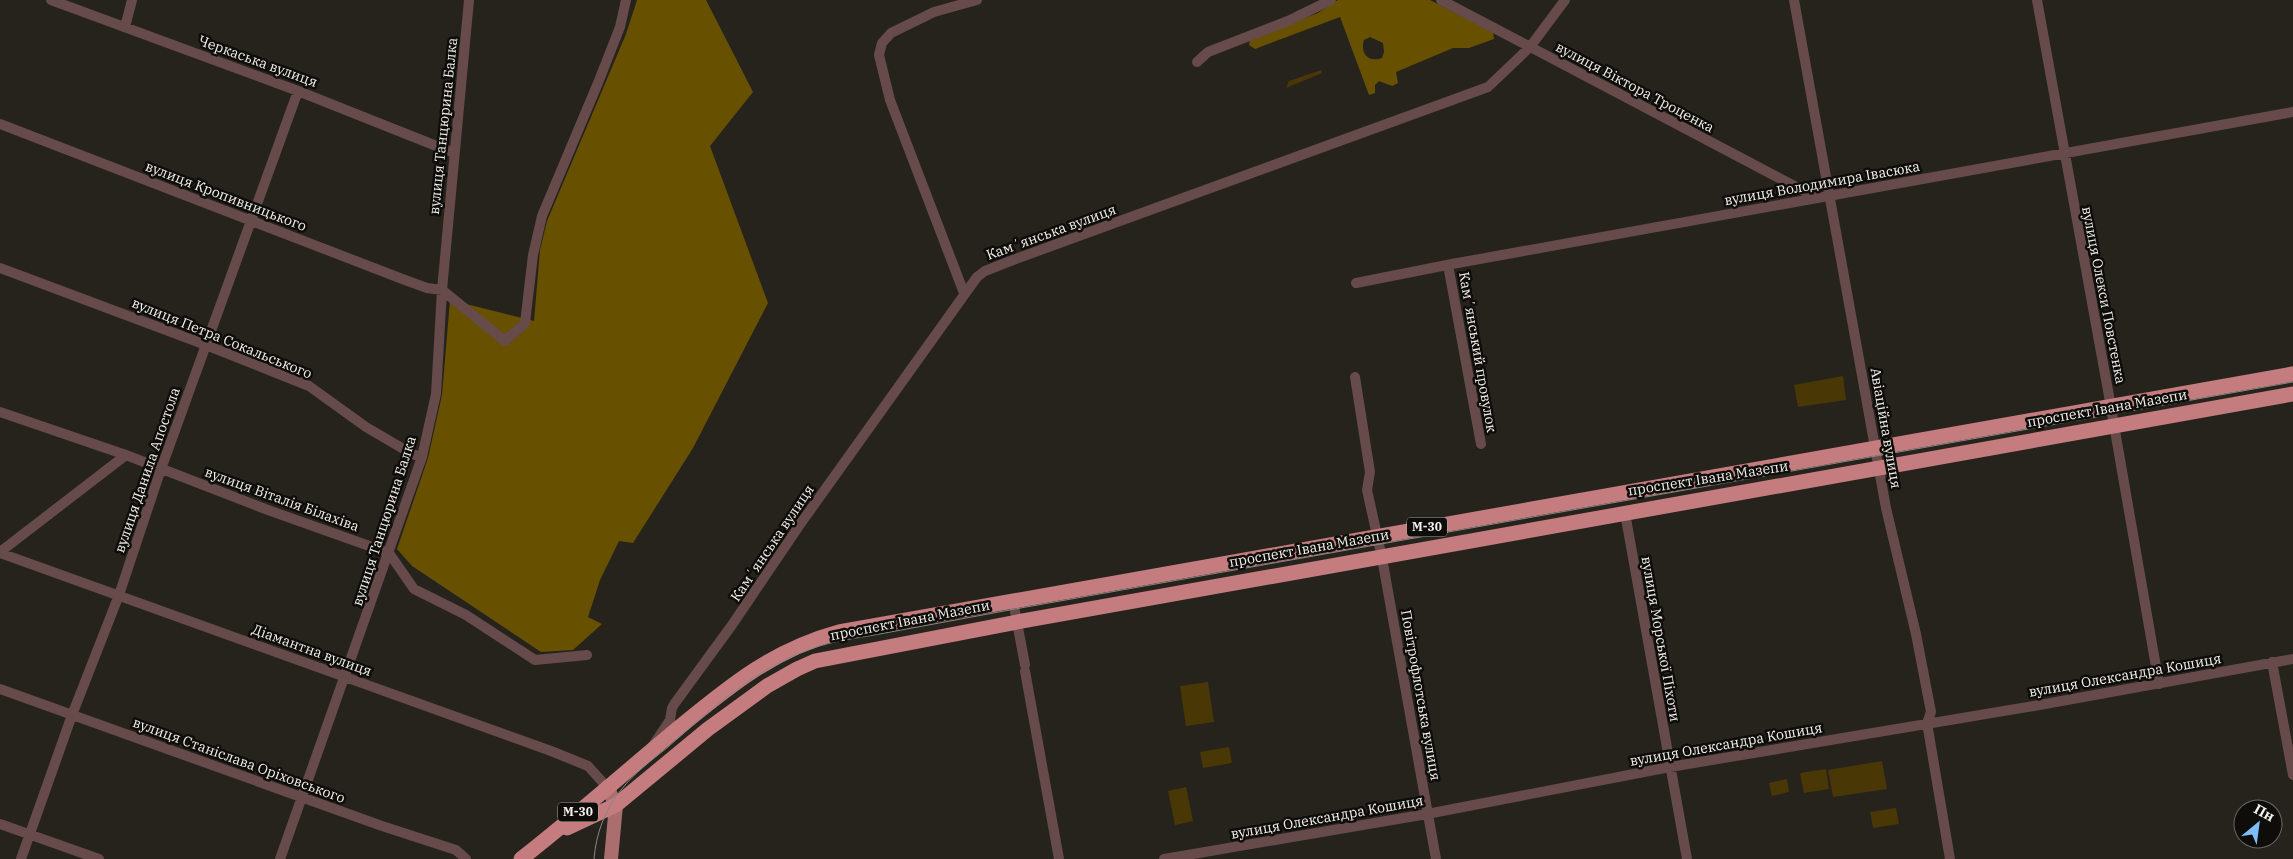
<svg xmlns="http://www.w3.org/2000/svg" width="2293" height="859" font-family="'IBM Plex Serif',serif">
  <style>
    .green { fill: #493805 }
    .forest { fill: #675000; fill-rule: evenodd }
    .lines { fill: none; stroke-linecap: round; stroke-linejoin: round }
    .minor { stroke: #674a4a; stroke-width: 10 }
    .major { stroke: #aa6e6f; stroke-width: 14 }
    .highway { stroke: #c57c7e; stroke-width: 15 }
    .tram { stroke: #898782; stroke-width: 1 }
    .labels { text-anchor: middle; stroke-width: 5; stroke-linejoin: round; paint-order: stroke }
    .shield { fill: #0e0d0a; stroke: #aeada9; stroke-width: 1 }
    .shield-label { font-size: 12px; font-weight: bold; fill: #f3f1ed }
    .street-label { font-size: 14px; fill: #f3f1ed; stroke: #0e0d0a }
  </style>
  <rect width="100%" height="100%" fill="#26231d"/>
  <path class="green" d="M 1321,70 L 1322,73 L 1286,88 L 1289,81 Z
    M 1843,376 L 1846,400 L 1798,407 L 1794,385 Z
    M 1208,682 L 1214,722 L 1186,726 L 1180,686 Z
    M 1229,747 L 1232,763 L 1203,768 L 1200,752 Z
    M 1882,761 L 1887,789 L 1833,797 L 1828,770 Z
    M 1826,769 L 1829,789 L 1804,793 L 1800,773 Z
    M 1787,779 L 1789,792 L 1772,796 L 1769,783 Z
    M 1186,787 L 1193,821 L 1175,825 L 1168,791 Z
    M 1896,808 L 1899,824 L 1873,828 L 1870,812 Z"/>
  <path class="forest" d="M 637,0 L 706,0 L 753,92 L 710,146 L 768,303 L 693,448 L 633,543 L 619,541 L 600,580 L 588,617 L 602,624 L 573,650 L 541,652 L 412,566 L 397,549 L 428,458 L 442,395 L 450,300 L 534,321 L 540,250 L 547,221 L 626,34 Z
    M 1338,0 L 1430,0 L 1493,32 L 1494,39 L 1469,48 L 1453,48 L 1396,72 L 1398,83 L 1392,86 L 1379,81 L 1375,85 L 1375,93 L 1369,95 L 1340,17 L 1255,49 L 1249,45 L 1250,39 L 1318,13 ZM 1370,37 L 1383,43 L 1384,52 L 1382,58 C 1368,63 1360,53 1364,40 Z"/>
  <g class="lines">
    <path class="minor" d="M 51,0 L 298,91 L 454,153
      M 1441,0 L 1817,198
      M 1794,0 L 1886,508 L 1916,634 L 1931,712 L 1927,723 L 1950,859
      M 2037,0 L 2109,396 L 2159,684
      M 125,27 L 132,0
      M 1197,62 L 1208,52 L 1288,21 L 1331,0
      M 0,124 L 405,280 L 427,288 L 442,290 L 505,341 L 525,323 L 533,255 L 542,216 L 598,83 L 620,27 L 626,0
      M 1448,265 L 1481,444
      M 0,268 L 206,345 L 309,386 L 366,427 L 412,454 L 422,457
      M 1356,283 L 1452,264 L 2293,112
      M 964,293 L 890,100 L 879,55 L 882,43 L 891,33 L 934,12 L 977,0
      M 1355,377 L 1370,472 L 1367,490 L 1382,558 L 1436,859
      M 0,412 L 126,455 L 268,510 L 389,553 L 414,589 L 466,615 L 535,660 L 587,655
      M 1625,513 L 1687,859
      M 0,552 L 126,455
      M 0,553 L 551,751 L 588,766 L 607,787
      M 1013,601 L 1025,665
      M 2272,662 L 2293,775
      M 1025,671 L 1059,859
      M 0,689 L 382,826 L 456,850 L 466,859
      M 654,744 L 670,720 L 672,708 L 675,703 L 732,625 L 801,523 L 977,277 L 985,271 L 1013,260 L 1488,87 L 1530,47 L 1565,0
      M 0,824 L 99,859
      M 21,859 L 72,715 L 119,595 L 161,469 L 298,91
      M 280,859 L 422,457 L 436,394 L 442,290 L 469,0
      M 1164,859 L 1427,814 L 1670,767 L 2034,706 L 2293,659"/>
    <path class="major" d="M 607,787 L 616,805 L 611,859"/>
    <path class="highway" d="M 567,828 L 616,805 L 708,729 L 767,686 L 797,669 L 815,661 L 1017,622 L 2293,394
      M 521,859 C 572,819 621,776 671,734 C 725,690 769,651 839,632 C 1323,546 1808,461 2293,374"/>
    <path class="tram" d="M 594,859 C 596,833 605,810 621,790 C 634,773 652,760 668,747 C 710,710 757,667 811,649 C 834,640 860,638 885,633 C 928,625 972,617 1015,609 L 2293,382"/>
  </g>
  <g class="labels">
    <g class="shield">
      <rect x="1407" y="517.5" width="40" height="19" rx="4"/>
      <rect x="558" y="802.5" width="40" height="19" rx="4"/>
    </g>
    <g class="shield-label">
      <text x="1427" y="531">М-30</text>
      <text x="578" y="816">М-30</text>
    </g>
    <g class="street-label">
      <text transform="translate(258 61) rotate(20)" y="5">Черкаська вулиця</text>
      <text transform="translate(1635 87) rotate(28)" y="5">вулиця Віктора Троценка</text>
      <text transform="translate(443 126) rotate(-84)" y="5">вулиця Танцюрина Балка</text>
      <text transform="translate(1822 183) rotate(-10)" y="5">вулиця Володимира Івасюка</text>
      <text transform="translate(226 196) rotate(21)" y="5">вулиця Кропивницького</text>
      <text transform="translate(1051 232) rotate(-20)" y="5">Камʼянська вулиця</text>
      <text transform="translate(2104 295) rotate(79)" y="5">вулиця Олекси Повстенка</text>
      <text transform="translate(222 338) rotate(22)" y="5">вулиця Петра Сокальського</text>
      <text transform="translate(1478 352) rotate(80)" y="5">Камʼянський провулок</text>
      <text transform="translate(2107 408) rotate(-10)" y="5">проспект Івана Мазепи</text>
      <text transform="translate(1886 428) rotate(80)" y="5">Авіаційна вулиця</text>
      <text transform="translate(147 470) rotate(-71)" y="5">вулиця Данила Апостола</text>
      <text transform="translate(1708 478) rotate(-9)" y="5">проспект Івана Мазепи</text>
      <text transform="translate(282 499) rotate(20)" y="5">вулиця Віталія Білахіва</text>
      <text transform="translate(384 521) rotate(-72)" y="5">вулиця Танцюрина Балка</text>
      <text transform="translate(772 543) rotate(-56)" y="5">Камʼянська вулиця</text>
      <text transform="translate(1309 548) rotate(-10)" y="5">проспект Івана Мазепи</text>
      <text transform="translate(910 620) rotate(-11)" y="5">проспект Івана Мазепи</text>
      <text transform="translate(1661 639) rotate(80)" y="5">вулиця Морської Піхоти</text>
      <text transform="translate(312 650) rotate(20)" y="5">Діамантна вулиця</text>
      <text transform="translate(2125 675) rotate(-10)" y="5">вулиця Олександра Кошиця</text>
      <text transform="translate(1421 695) rotate(80)" y="5">Повітрофлотська вулиця</text>
      <text transform="translate(1726 744) rotate(-10)" y="5">вулиця Олександра Кошиця</text>
      <text transform="translate(239 760) rotate(20)" y="5">вулиця Станіслава Оріховського</text>
      <text transform="translate(1327 817) rotate(-10)" y="5">вулиця Олександра Кошиця</text>
    </g>
  </g>
  <g transform="translate(2258 824) rotate(29)"><circle r="24" fill="#0e0d0a" stroke="#6a6865"/>
  <path d="M0-4L9 19L0 12L-9 19Z" fill="#7bbef8"/>
  <text y="-8" font-size="14" font-weight="bold" text-anchor="middle" fill="#f3f1ed">Пн</text>
  </g>
</svg>
